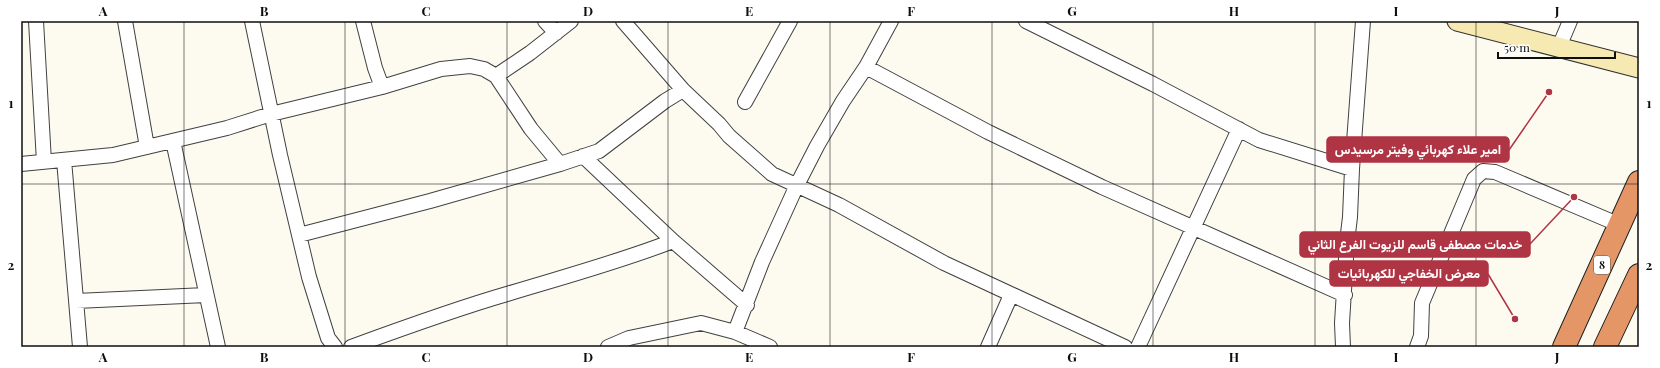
<svg xmlns="http://www.w3.org/2000/svg" width="1660" height="368" font-family="'Playfair Display',Vazirmatn,serif">
  <style>
    .lines { fill: none; stroke-linecap: round; stroke-linejoin: round }
    .street-casing { stroke: #414141; stroke-width: 16 }
    .secondary-casing { stroke: #303030; stroke-width: 21 }
    .highway-casing { stroke: #1f1f1f; stroke-width: 24 }
    .street { stroke: #fff; stroke-width: 14 }
    .secondary { stroke: #f6e9b2; stroke-width: 19 }
    .highway { stroke: #e49667; stroke-width: 22 }
    .grid { fill: none; stroke: #0e0e0e; stroke-width: 1; stroke-opacity: 0.55 }
    .labels { text-anchor: middle; stroke-width: 4; stroke-linejoin: round; paint-order: stroke }
    .shield { fill: #fff; stroke: #565656; stroke-width: 1 }
    .shield-label { font-size: 11px; font-weight: bold; fill: #0e0e0e }
    .leader { fill: none; stroke: #af3544; stroke-width: 1.5 }
    .callout-dot { fill: #af3544; stroke: #fff; stroke-width: 1.5 }
    .callout { fill: #af3544; stroke: #af3544; stroke-width: 1.5 }
    .callout-label { font-size: 13px; text-anchor: middle; font-weight: bold; fill: #fff }
    .neatline { fill: none; stroke: #0e0e0e; stroke-width: 1.5 }
    .grid-label { font-size: 13px; text-anchor: middle; font-weight: bold; fill: #0e0e0e }
  </style>
  <rect width="100%" height="100%" fill="#fdfaf0"/>
  <g class="lines">
    <defs>
      <path id="street" d="M 36,21 L 44,162
        M 125,21 L 147,147
        M 252,21 L 280,155 L 309,277 L 328,338 L 335,347
        M 363,21 L 375,68 L 382,87
        M 545,21 L 556,33
        M 623,21 L 683,90 L 719,124 L 729,136 L 772,174 L 839,205 L 944,263 L 1125,347
        M 1026,21 L 1153,84 L 1259,140 L 1352,169
        M 1559,47 L 1570,21
        M 866,67 L 988,132 L 1102,187 L 1345,295
        M 496,76 L 530,53 L 571,21
        M 745,102 L 790,21
        M 173,141 L 218,347
        M 583,156 L 673,241 L 747,305
        M 64,160 L 80,347
        M 21,164 L 113,155 L 227,128 L 271,114 L 382,87 L 441,69 L 470,66 L 484,69 L 496,76 L 531,129 L 560,164 L 430,201 L 299,235
        M 560,164 L 599,151 L 665,101 L 683,90
        M 76,301 L 206,295
        M 735,332 L 762,262 L 797,185 L 817,146 L 843,101 L 866,67 L 891,21
        M 351,347 C 403,328 455,309 507,294 C 563,277 619,262 673,241
        M 608,347 L 629,338 L 701,323 L 735,332 L 770,347
        M 988,347 L 1011,295
        M 1138,347 L 1239,129
        M 1343,347 L 1342,323 L 1347,242 L 1350,217 L 1352,169 L 1363,21
        M 1417,347 L 1421,336 L 1422,303 L 1474,179 L 1483,171 L 1495,172 L 1620,225"/>
      <path id="secondary" d="M 1457,21 L 1639,68"/>
      <path id="highway" d="M 1564,347 L 1639,182
        M 1605,347 L 1639,275"/>
    </defs>
    <use href="#street" class="street-casing"/>
    <use href="#secondary" class="secondary-casing"/>
    <use href="#highway" class="highway-casing"/>
    <use href="#street" class="street"/>
    <use href="#secondary" class="secondary"/>
    <use href="#highway" class="highway"/>
  </g>
  <path class="grid" d="M 184,21 L 184,347M 345,21 L 345,347M 507,21 L 507,347M 668,21 L 668,347M 830,21 L 830,347M 992,21 L 992,347M 1153,21 L 1153,347M 1315,21 L 1315,347M 1476,21 L 1476,347M 21,184 L 1639,184"/>
  <g class="labels">
    <rect class="shield" x="1594" y="256" width="16" height="18" rx="3"/>
    <g class="shield-label">
      <text x="1602" y="269">8</text>
    </g>
  </g>
  <path class="leader" d="M1549 92L1509 150M1574 197L1530 244M1515 319L1488 274"/>
  <g class="callout-dot">
    <circle cx="1549" cy="92" r="4"/>
    <circle cx="1574" cy="197" r="4"/>
    <circle cx="1515" cy="319" r="4"/>
  </g>
  <g class="callout">
    <rect x="1327" y="137" width="182" height="25" rx="4"/>
    <rect x="1300" y="232" width="230" height="25" rx="4"/>
    <rect x="1330" y="261" width="158" height="25" rx="4"/>
  </g>
  <g class="callout-label">
    <text x="1418" y="154">امير علاء كهربائي وفيتر مرسيدس</text>
    <text x="1415" y="249">خدمات مصطفى قاسم للزيوت الفرع الثاني</text>
    <text x="1409" y="278">معرض الخفاجي للكهربائيات</text>
  </g>
  <rect width="1660" height="368" fill="none" stroke="#ffffff" stroke-width="44"/>
  <path d="M1498 52v6h117v-6" fill="none" stroke="#0e0e0e" stroke-width="2"/>
  <text x="1504" y="52" font-size="12" fill="#0e0e0e" stroke="#ffffff" stroke-width="3" paint-order="stroke">50 m</text>
  <rect x="22" y="22" width="1616" height="324" class="neatline"/>
  <g class="grid-label">
    <text x="103" y="16">A</text>
    <text x="264" y="16">B</text>
    <text x="426" y="16">C</text>
    <text x="588" y="16">D</text>
    <text x="749" y="16">E</text>
    <text x="911" y="16">F</text>
    <text x="1072" y="16">G</text>
    <text x="1234" y="16">H</text>
    <text x="1396" y="16">I</text>
    <text x="1557" y="16">J</text>
    <text x="11" y="108">1</text>
    <text x="1649" y="108">1</text>
    <text x="11" y="270">2</text>
    <text x="1649" y="270">2</text>
    <text x="103" y="362">A</text>
    <text x="264" y="362">B</text>
    <text x="426" y="362">C</text>
    <text x="588" y="362">D</text>
    <text x="749" y="362">E</text>
    <text x="911" y="362">F</text>
    <text x="1072" y="362">G</text>
    <text x="1234" y="362">H</text>
    <text x="1396" y="362">I</text>
    <text x="1557" y="362">J</text>
  </g>
</svg>
